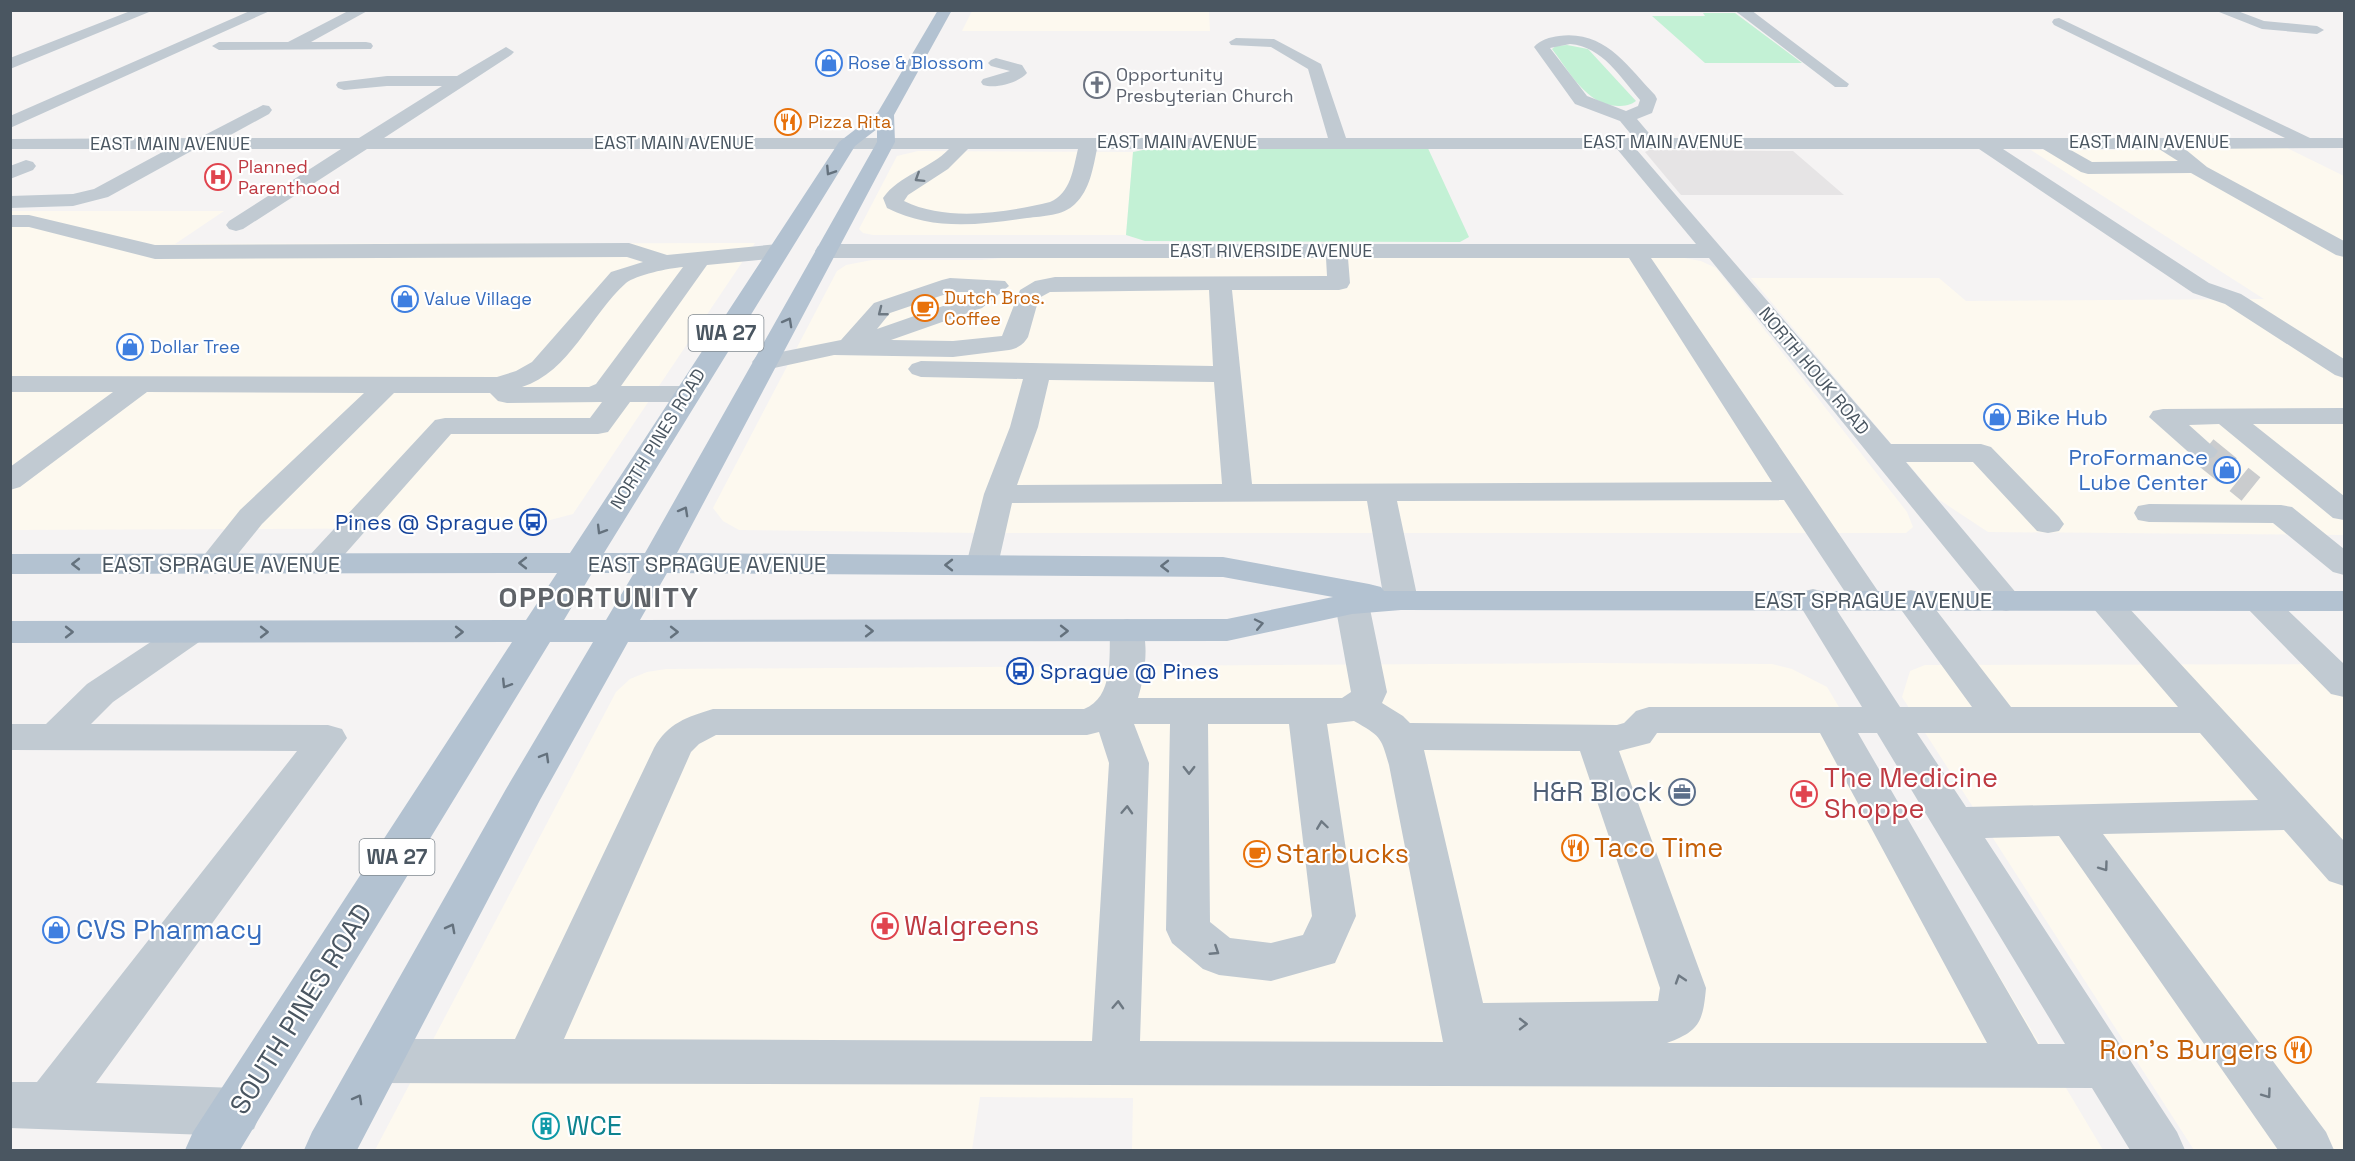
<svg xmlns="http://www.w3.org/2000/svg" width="2355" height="1161" font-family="'Space Grotesk',sans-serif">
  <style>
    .commercial { fill: #fdf9ef }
    .education { fill: #e6e4e5 }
    .green { fill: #c3f1d5 }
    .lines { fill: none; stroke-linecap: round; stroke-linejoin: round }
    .minor-tunnel { stroke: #caccce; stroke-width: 30; stroke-dasharray: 30 15; stroke-linecap: butt }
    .minor { fill: #c1cad2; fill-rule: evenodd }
    .major { fill: #b3c2d1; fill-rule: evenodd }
    .oneway { stroke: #64717d }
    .oneway2 { stroke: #6e7983 }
    .labels { text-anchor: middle; stroke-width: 4.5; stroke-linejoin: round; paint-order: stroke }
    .far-shop-label { font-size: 18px; fill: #366cbe; stroke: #fff; text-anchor: start }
    .far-worship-label { font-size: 18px; fill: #5b616d; stroke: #fff; text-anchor: start }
    .far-food-label { font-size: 18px; fill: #c56008; stroke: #fff; text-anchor: start }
    .far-street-label { font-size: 18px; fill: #4a5661; stroke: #fff }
    .far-health-label { font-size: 18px; fill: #be3a42; stroke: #fff; text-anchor: start }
    .shield { fill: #fff; stroke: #808990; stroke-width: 1.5 }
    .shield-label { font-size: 21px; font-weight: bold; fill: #4a5661 }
    .shop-label { font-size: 22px; fill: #366cbe; stroke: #fff; text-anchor: start }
    .transit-label { font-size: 22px; fill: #164399; stroke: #fff; text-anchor: end }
    .street-label { font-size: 22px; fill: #4a5661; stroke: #fff }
    .near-health-label { font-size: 27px; fill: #be3a42; stroke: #fff; text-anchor: start }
    .near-service-label { font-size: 27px; fill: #4e5e75; stroke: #fff; text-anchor: end }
    .near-food-label { font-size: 27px; fill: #c56008; stroke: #fff; text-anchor: start }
    .near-shop-label { font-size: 27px; fill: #366cbe; stroke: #fff; text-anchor: start }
    .near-street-label { font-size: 27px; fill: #4a5661; stroke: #fff }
    .near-culture-label { font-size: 27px; fill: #0d838f; stroke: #fff; text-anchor: start }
    .district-label { font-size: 28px; font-weight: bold; letter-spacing: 1.5px; fill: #5f6368; stroke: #fff }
  </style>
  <rect width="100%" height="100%" fill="#f5f3f3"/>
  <path class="commercial" d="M 1209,11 L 1210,31 L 962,31 L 972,11 Z
    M 2203,147 L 2285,147 L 2344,176 L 2344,535 L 1988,532 L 1938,499 L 1751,278 L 1939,278 L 1966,301 L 2264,299 L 2031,150 L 2192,150 Z
    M 918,151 L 1133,152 L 1126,235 L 873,235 L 863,233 L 859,229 L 897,156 Z
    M 10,211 L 224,211 L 175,244 L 755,243 L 573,514 L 520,528 L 11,530 Z
    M 1046,254 L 1679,257 L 1701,261 L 1716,268 L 1907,512 L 1913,527 L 1906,533 L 980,533 L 739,530 L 723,521 L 713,508 L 837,271 L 846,265 L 872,260 L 981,260 Z
    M 1589,663 L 1772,664 L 1792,669 L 1827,687 L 2103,1150 L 1132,1150 L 1133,1098 L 980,1097 L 972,1150 L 375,1150 L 616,692 L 630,679 L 647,672 L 666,669 Z
    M 2344,664 L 2344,1150 L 2194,1150 L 1902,697 L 1910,671 L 1925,665 Z"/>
  <path class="education" d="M 1649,150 L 1793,151 L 1844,195 L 1681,195 L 1645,152 Z"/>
  <path class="green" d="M 1703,13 L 1735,13 L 1802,63 L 1705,63 L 1652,16 L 1705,16 Z
    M 1567,45 L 1588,49 L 1636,101 C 1631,105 1625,106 1618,106 C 1586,105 1570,72 1552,49 L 1556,46 Z
    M 1426,144 L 1469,237 L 1460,242 L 1145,241 L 1126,235 L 1133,152 L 1153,148 Z"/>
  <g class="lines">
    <path class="minor-tunnel" d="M 2204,451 L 2251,489"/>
    <path class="minor" d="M 133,10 L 154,10 L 10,69 L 10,58 Z
      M 252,10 L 272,10 L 10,128 L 10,116 Z
      M 350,10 L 369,10 L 311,42 L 366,42 L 371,43 L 373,46 L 371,49 L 219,50 L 212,46 L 219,42 L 288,42 Z
      M 1734,10 L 1751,10 L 1849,84 L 1847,87 L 1835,87 Z
      M 2214,10 L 2235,10 L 2264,21 L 2317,26 L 2324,30 L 2317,34 L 2262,29 Z
      M 2059,18 L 2310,138 L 2344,138 L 2344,148 L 2185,149 L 2207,167 L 2344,241 L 2344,257 L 2336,255 L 2191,173 L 2088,174 L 2081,172 L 2043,149 L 2003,149 L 2209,283 L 2241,294 L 2344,359 L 2344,378 L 2335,375 L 2225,304 L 2193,293 L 1979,149 L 1636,149 L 1891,444 L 1981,444 L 1991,447 L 2059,517 L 2064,524 L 2059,531 L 2048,533 L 2037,531 L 1973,462 L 1906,462 L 2023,601 L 2018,608 L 2006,611 L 1994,608 L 1709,258 L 1651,258 L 1884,600 L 1879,607 L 1867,610 L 1855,607 L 1784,500 L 1397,501 L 1418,600 L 1413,607 L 1401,610 L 1389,607 L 1384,600 L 1367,501 L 1012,503 L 998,565 L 993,572 L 982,575 L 971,572 L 966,565 L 984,494 L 1010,427 L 1023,379 L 921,377 L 912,374 L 908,369 L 912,364 L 921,361 L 1213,366 L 1209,290 L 1050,292 L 1039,298 L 1028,337 C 1023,345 1018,348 1009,350 L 953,357 L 834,355 L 765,370 L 756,367 L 752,362 L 756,357 L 841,340 L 874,303 L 942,280 L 950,278 L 1005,281 L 1009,286 L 982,308 L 891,340 L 953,341 L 1002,336 L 1020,290 L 1035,281 L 1055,277 L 1327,276 L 1326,258 L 826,258 L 818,256 L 815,251 L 818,246 L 826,244 L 1696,244 L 1617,149 L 1097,149 C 1093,168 1090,190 1075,204 C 1063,216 1043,216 1027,218 C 978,225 933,231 887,208 L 883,198 C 899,175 930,169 949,149 L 367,149 L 243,229 L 236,231 L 229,229 L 226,225 L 229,221 L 341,149 L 195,149 L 108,197 L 73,206 L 10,208 L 10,196 L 73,194 L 94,189 L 168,149 L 10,149 L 10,139 L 199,138 L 263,105 L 269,106 L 272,110 L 269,114 L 225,138 L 359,138 L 442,86 L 387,86 L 344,90 L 338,88 L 336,85 L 338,82 L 387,76 L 457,76 L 506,47 L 514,52 L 511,55 L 384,138 L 1328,138 L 1308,69 L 1271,47 L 1231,45 L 1229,42 L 1236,38 L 1274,39 L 1321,64 L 1346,138 L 1634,138 L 1620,121 L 1575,104 L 1534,47 C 1540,40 1550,37 1559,36 C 1605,30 1627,66 1655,95 L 1657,99 L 1652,113 L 1637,119 L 1653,138 L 2285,138 L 2054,25 L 2052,22 L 2054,19 ZM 1570,44 C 1603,47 1620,77 1640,100 L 1638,106 L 1626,111 L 1587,96 L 1550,48 ZM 968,149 L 1078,149 C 1073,169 1071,193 1050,202 C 1004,213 947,222 904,201 L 908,195 L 948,169 ZM 2069,149 L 2159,149 L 2178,161 L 2092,162 ZM 1348,258 L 1629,258 L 1772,482 L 1252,484 L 1232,290 L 1339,290 L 1347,288 L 1350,283 ZM 952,292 L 973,292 L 966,298 L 877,329 L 890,313 ZM 1049,380 L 1214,382 L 1222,484 L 1017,485 L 1038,427 Z
      M 996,58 L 1022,65 L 1027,73 C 1018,83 996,89 983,85 L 981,82 L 983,79 L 1010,71 L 991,66 L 988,63 L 991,60 Z
      M 26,160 L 33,162 L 36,166 L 33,170 L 10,179 L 10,166 Z
      M 10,215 L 29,215 L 155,245 L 629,243 L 667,255 L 778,244 L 786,246 L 789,251 L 786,256 L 778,258 L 707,265 L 621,386 L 686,386 L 695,388 L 699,394 L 695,400 L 686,402 L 630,402 L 608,432 L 598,434 L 451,434 L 330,571 L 319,574 L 308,571 L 303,564 L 308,557 L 435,420 L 445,418 L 590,418 L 602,402 L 507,403 L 498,401 L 490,393 L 394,393 L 262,524 L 224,571 L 213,574 L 202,571 L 197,564 L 240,510 L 364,393 L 147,392 L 20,487 L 10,490 L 10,467 L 113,392 L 10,392 L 10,376 L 497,377 L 516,371 L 532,362 L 611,272 L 643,262 L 627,257 L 155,259 L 29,227 L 10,227 ZM 683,267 L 596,384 L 589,387 L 522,387 C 570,372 590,315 626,283 C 636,275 669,268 683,267 Z
      M 2344,408 L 2344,424 L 2253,424 L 2344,496 L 2344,520 L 2333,518 L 2219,424 L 2189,425 L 2218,451 L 2214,457 L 2204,460 L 2194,457 L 2149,417 L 2153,411 L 2163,409 Z
      M 2149,504 L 2281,505 L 2292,507 L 2344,549 L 2344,575 L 2333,572 L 2273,523 L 2149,522 L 2138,520 L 2134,513 L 2138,506 Z
      M 1813,589 L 1825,592 L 1900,707 L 1972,707 L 1894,600 L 1899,593 L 1911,590 L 1923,593 L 2011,707 L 2178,707 L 2087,601 L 2092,594 L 2104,591 L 2116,594 L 2344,841 L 2344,886 L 2329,881 L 2284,830 L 2103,834 L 2326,1132 L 2334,1150 L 2278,1150 L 2059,836 L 1985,838 L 2177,1132 L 2185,1150 L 2130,1150 L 2092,1088 L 379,1083 L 362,1077 L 354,1061 L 362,1045 L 379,1039 L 515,1039 L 654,748 C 668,723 687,717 713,709 L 1084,709 C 1114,697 1109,657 1110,630 L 1115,622 L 1127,619 L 1139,622 C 1151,640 1144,679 1138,698 L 1342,698 L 1351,692 L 1335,604 L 1340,597 L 1352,594 L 1364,597 L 1369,604 L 1387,692 L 1382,703 L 1403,716 L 1410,723 L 1617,725 L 1624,723 L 1636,711 L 1649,707 L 1862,707 L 1796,599 L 1801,592 ZM 1354,721 C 1380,736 1381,736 1389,765 L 1443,1042 L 1140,1041 L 1149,763 L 1134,724 L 1170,724 L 1166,930 L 1172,943 L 1203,969 L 1219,975 L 1271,981 L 1335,963 L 1356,916 L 1327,724 ZM 1208,724 L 1289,724 L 1312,916 L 1303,935 L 1271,943 L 1230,938 L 1210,922 ZM 1099,732 L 1109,763 L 1092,1041 L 564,1039 L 691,752 L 699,744 L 716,735 L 1087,735 ZM 1657,733 L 1820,733 L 1987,1043 L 1667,1043 C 1700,1031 1703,1021 1706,988 L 1619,751 L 1650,743 ZM 1858,733 L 1877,733 L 2065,1044 L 2038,1044 ZM 1917,733 L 2200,733 L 2258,800 L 1966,807 ZM 1424,750 L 1580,751 L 1660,988 L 1658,1001 L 1483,1003 Z
      M 2259,591 L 2271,594 L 2344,664 L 2344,697 L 2331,694 L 2247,608 L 2242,601 L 2247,594 Z
      M 190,621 L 202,624 L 207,632 L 202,640 L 113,702 L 91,724 L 328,725 L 342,729 L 347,738 L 96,1083 L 236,1088 L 254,1095 L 261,1112 L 254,1129 L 236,1136 L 10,1128 L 10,1082 L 37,1082 L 297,751 L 10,750 L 10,724 L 46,724 L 87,684 L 178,624 Z"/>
    <path class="major" d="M 938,10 L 952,10 L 894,115 L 895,142 L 677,553 L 1223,557 L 1369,584 L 1381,587 L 1384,591 L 2344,591 L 2344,611 L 1401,610 L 1352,614 L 1227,641 L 628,642 L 540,800 L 357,1150 L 304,1150 L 312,1132 L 506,789 L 593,642 L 550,642 L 240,1150 L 185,1150 L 193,1132 L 512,642 L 10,643 L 10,621 L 526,620 L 557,573 L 10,574 L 10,554 L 570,553 L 839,142 L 878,112 ZM 877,129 L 877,142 L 645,553 L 604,553 L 855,146 ZM 592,573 L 634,573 L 606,620 L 564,620 ZM 667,573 L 1223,577 L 1333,597 L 1227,619 L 640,620 Z"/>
  </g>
  <defs><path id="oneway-chevron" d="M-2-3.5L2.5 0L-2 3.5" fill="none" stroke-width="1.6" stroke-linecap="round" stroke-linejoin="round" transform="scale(1.5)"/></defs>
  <g class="oneway">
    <use href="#oneway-chevron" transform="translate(830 171) rotate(123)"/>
    <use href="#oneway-chevron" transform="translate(788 322) rotate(-61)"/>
    <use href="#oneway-chevron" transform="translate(684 511) rotate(-61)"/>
    <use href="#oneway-chevron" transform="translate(601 530) rotate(121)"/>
    <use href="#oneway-chevron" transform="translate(523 563) rotate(180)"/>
    <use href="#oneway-chevron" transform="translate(76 564) rotate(180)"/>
    <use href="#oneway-chevron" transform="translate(949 565) rotate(-180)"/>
    <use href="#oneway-chevron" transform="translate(1165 566) rotate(-180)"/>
    <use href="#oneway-chevron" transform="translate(1259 624) rotate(-12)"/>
    <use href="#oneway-chevron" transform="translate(869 631)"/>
    <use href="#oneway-chevron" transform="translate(1064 631)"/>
    <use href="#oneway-chevron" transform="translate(69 632)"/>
    <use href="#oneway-chevron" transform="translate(264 632)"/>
    <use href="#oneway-chevron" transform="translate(459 632)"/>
    <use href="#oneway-chevron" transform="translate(674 632)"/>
    <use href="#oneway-chevron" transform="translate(506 684) rotate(122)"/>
    <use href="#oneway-chevron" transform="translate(545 757) rotate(-60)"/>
    <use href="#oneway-chevron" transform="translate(451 928) rotate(-62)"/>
    <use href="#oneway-chevron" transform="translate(358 1099) rotate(-61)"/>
  </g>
  <g class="oneway2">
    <use href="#oneway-chevron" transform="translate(919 178) rotate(148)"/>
    <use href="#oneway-chevron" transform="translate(882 312) rotate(142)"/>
    <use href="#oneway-chevron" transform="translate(1189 770) rotate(90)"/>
    <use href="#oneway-chevron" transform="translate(1127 810) rotate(-87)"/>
    <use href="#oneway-chevron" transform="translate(1322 825) rotate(-98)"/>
    <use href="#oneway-chevron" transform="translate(2104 867) rotate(54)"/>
    <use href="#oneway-chevron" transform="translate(1215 951) rotate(33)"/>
    <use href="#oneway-chevron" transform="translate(1680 979) rotate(-108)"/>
    <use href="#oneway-chevron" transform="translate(1118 1005) rotate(-87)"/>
    <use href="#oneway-chevron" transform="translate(1523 1024)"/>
    <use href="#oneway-chevron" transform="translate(2267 1094) rotate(54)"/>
  </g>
  <defs>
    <symbol id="shop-ring" viewBox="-11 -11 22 22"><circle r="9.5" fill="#fff" stroke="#3f7fe0" stroke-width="1.5"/><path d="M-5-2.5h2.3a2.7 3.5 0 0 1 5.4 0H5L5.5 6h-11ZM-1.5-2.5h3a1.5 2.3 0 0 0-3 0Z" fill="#3f7fe0"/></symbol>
    <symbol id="church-ring" viewBox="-11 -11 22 22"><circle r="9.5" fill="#fff" stroke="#6b7280" stroke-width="1.5"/><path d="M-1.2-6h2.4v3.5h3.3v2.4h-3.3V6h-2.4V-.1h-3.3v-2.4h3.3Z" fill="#6b7280"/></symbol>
    <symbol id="restaurant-ring" viewBox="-11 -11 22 22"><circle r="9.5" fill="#fff" stroke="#e8710a" stroke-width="1.5"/><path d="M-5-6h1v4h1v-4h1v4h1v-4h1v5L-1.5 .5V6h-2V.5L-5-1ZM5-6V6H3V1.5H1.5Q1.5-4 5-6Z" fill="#e8710a"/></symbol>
    <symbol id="hospital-ring" viewBox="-11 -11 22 22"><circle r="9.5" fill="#fff" stroke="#e0444e" stroke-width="1.5"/><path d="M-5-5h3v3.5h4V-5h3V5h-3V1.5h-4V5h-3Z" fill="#e0444e"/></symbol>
    <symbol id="cafe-ring" viewBox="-11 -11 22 22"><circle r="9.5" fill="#fff" stroke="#e8710a" stroke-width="1.5"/><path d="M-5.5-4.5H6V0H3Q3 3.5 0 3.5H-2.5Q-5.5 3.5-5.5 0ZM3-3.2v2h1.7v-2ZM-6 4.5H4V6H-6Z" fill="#e8710a"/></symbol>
    <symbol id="bus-ring" viewBox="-11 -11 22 22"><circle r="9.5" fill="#fff" stroke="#1a4fb4" stroke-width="1.5"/><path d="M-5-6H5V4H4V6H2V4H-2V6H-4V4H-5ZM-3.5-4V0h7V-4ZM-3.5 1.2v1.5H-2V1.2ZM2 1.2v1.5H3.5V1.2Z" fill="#1a4fb4"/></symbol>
    <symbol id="office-ring" viewBox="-11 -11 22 22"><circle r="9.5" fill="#fff" stroke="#5c6f8a" stroke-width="1.5"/><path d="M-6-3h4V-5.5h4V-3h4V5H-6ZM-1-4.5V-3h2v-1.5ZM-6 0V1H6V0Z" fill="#5c6f8a"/></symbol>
    <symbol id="pharmacy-ring" viewBox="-11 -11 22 22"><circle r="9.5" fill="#fff" stroke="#e0444e" stroke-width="1.5"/><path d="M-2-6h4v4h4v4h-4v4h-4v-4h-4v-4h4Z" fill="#e0444e"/></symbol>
    <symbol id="building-ring" viewBox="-11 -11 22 22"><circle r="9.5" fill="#fff" stroke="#0f9aa8" stroke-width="1.5"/><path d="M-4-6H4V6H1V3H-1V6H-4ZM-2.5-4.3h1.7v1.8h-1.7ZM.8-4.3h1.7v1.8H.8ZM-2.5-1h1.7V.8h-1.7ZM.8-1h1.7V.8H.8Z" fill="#0f9aa8"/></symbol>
  </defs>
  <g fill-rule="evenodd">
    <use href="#shop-ring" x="814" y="48" width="30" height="30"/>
    <use href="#church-ring" x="1082" y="70" width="30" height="30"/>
    <use href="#restaurant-ring" x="773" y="107" width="30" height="30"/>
    <use href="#hospital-ring" x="203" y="162" width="30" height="30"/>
    <use href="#shop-ring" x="390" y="284" width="30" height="30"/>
    <use href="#cafe-ring" x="910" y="293" width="30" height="30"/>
    <use href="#shop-ring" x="115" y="332" width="30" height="30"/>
    <use href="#shop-ring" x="1982" y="402" width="30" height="30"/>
    <use href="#shop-ring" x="2212" y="455" width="30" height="30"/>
    <use href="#bus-ring" x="518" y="507" width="30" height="30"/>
    <use href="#bus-ring" x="1005" y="656" width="30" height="30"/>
    <use href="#office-ring" x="1667" y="777" width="30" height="30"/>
    <use href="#pharmacy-ring" x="1789" y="779" width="30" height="30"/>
    <use href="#restaurant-ring" x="1560" y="833" width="30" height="30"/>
    <use href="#cafe-ring" x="1242" y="839" width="30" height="30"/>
    <use href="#pharmacy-ring" x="870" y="911" width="30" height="30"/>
    <use href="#shop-ring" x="41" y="915" width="30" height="30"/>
    <use href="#restaurant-ring" x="2283" y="1035" width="30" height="30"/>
    <use href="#building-ring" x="531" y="1111" width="30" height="30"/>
  </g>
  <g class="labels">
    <g class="far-shop-label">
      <text x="848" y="69">Rose &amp; Blossom</text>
      <text x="424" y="305">Value Village</text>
      <text x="150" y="353">Dollar Tree</text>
    </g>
    <g class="far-worship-label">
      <text x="1116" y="81">Opportunity<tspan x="1116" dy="21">Presbyterian Church</tspan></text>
    </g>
    <g class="far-food-label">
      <text x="808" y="128">Pizza Rita</text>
      <text x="944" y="304">Dutch Bros.<tspan x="944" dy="21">Coffee</tspan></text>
    </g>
    <g class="far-street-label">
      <text x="1177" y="148">EAST MAIN AVENUE</text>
      <text x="1663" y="148">EAST MAIN AVENUE</text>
      <text x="2149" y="148">EAST MAIN AVENUE</text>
      <text x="674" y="149">EAST MAIN AVENUE</text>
      <text x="170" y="150">EAST MAIN AVENUE</text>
      <text x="1271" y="257">EAST RIVERSIDE AVENUE</text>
      <text transform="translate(1814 371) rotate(50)" y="6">NORTH HOUK ROAD</text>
      <text transform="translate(658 439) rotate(-58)" y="6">NORTH PINES ROAD</text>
    </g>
    <g class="far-health-label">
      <text x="238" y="173">Planned<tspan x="238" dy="21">Parenthood</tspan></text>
    </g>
    <g class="shield">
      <rect x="688.5" y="315" width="75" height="36" rx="4.5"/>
      <rect x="359.5" y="839" width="75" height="36" rx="4.5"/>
    </g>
    <g class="shield-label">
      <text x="726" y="340">WA 27</text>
      <text x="397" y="864">WA 27</text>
    </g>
    <g class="shop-label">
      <text x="2016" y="425">Bike Hub</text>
      <text x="2208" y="465" text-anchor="end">ProFormance<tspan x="2208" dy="25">Lube Center</tspan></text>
    </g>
    <g class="transit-label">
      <text x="514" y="530">Pines @ Sprague</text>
      <text x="1040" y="679" text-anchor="start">Sprague @ Pines</text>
    </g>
    <g class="street-label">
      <text x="221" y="572">EAST SPRAGUE AVENUE</text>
      <text x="707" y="572">EAST SPRAGUE AVENUE</text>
      <text x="1873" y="608">EAST SPRAGUE AVENUE</text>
    </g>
    <g class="near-health-label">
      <text x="1824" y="787">The Medicine<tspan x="1824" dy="31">Shoppe</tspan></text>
      <text x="904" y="935">Walgreens</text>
    </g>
    <g class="near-service-label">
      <text x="1662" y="801">H&amp;R Block</text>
    </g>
    <g class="near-food-label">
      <text x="1594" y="857">Taco Time</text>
      <text x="1276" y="863">Starbucks</text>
      <text x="2278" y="1059" text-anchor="end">Ron's Burgers</text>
    </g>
    <g class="near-shop-label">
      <text x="76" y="939">CVS Pharmacy</text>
    </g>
    <g class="near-street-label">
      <text transform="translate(301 1009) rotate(-58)" y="9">SOUTH PINES ROAD</text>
    </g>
    <g class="near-culture-label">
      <text x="566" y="1135">WCE</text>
    </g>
    <g class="district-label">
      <text x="599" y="607">OPPORTUNITY</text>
    </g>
  </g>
  <rect width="2355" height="1161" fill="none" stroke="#4a5661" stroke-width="24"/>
</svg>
